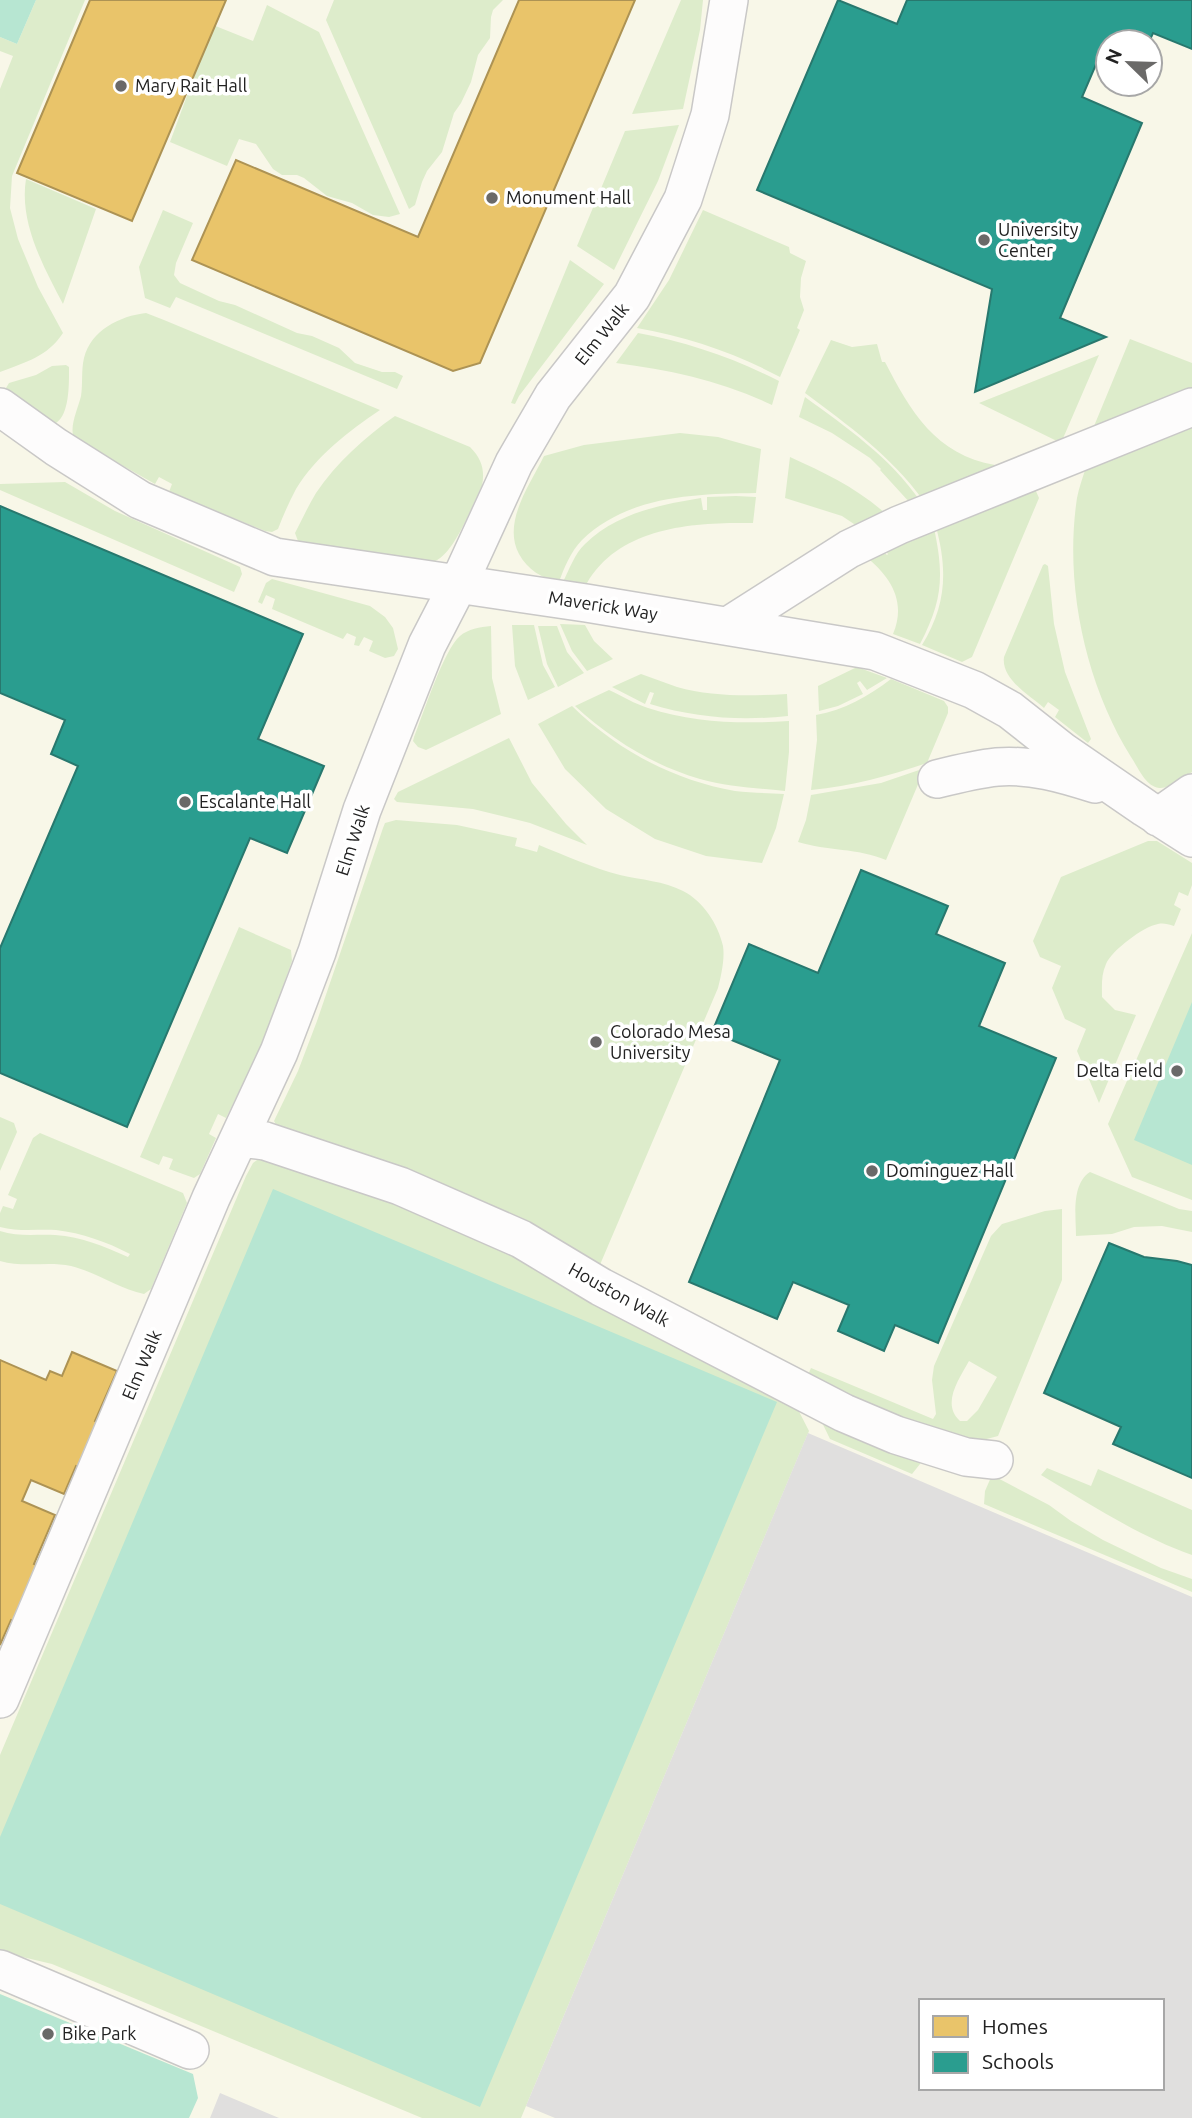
<svg xmlns="http://www.w3.org/2000/svg" width="1192" height="2118" font-family="Ubuntu,sans-serif">
  <style>
    .education { fill: #f8f7e8; fill-rule: evenodd }
    .grass { fill: #ddeccb; fill-rule: evenodd }
    .pitch { fill: #b7e6d2 }
    .parking { fill: #e0dfde; fill-rule: evenodd }
    .homes { fill: #e9c46a; stroke: #ad9354; stroke-width: 2 }
    .schools { fill: #2a9d8f; stroke: #28786e; stroke-width: 2 }
    .lines { fill: none; stroke-linecap: round; stroke-linejoin: round }
    .pedestrian-casing { stroke: #c9c8c7; stroke-width: 40 }
    .pedestrian { stroke: #fdfcfc; stroke-width: 37 }
    .poi-dot { fill: #6a6968; stroke: #fff; stroke-width: 2.5 }
    .labels { text-anchor: middle; stroke-width: 7; stroke-linejoin: round; paint-order: stroke }
    .poi-label { font-size: 18px; fill: #222; stroke: #fff; text-anchor: start }
    .street-label { font-size: 18px; fill: #222; stroke: #fff }
  </style>
  <rect width="100%" height="100%" fill="#f0eeeb"/>
  <path class="education" d="M 0,0 L 1192,0 L 1192,2118 L 0,2118 ZM 1108,42 L 1150,42 L 1150,84 L 1108,84 ZM 921,2001 L 1162,2001 L 1162,2088 L 921,2088 Z"/>
  <path class="grass" d="M 36,0 L 85,0 L 12,176 L 10,208 L 18,239 L 38,287 L 63,333 C 47,357 26,362 0,372 L 0,89 L 13,56 L 0,51 L 0,37 L 17,44 Z
    M 334,0 L 503,0 L 493,10 L 491,17 L 490,38 L 478,55 L 471,82 L 461,103 L 454,113 L 442,152 L 427,171 L 422,182 L 415,205 L 409,209 L 326,20 Z
    M 681,0 L 703,0 L 700,30 L 683,109 L 632,114 Z
    M 267,5 L 319,32 L 400,214 L 389,217 L 373,215 L 352,203 L 327,196 L 304,178 L 297,175 L 282,175 L 273,169 L 256,144 L 239,139 L 227,166 L 170,142 L 213,25 L 253,41 Z
    M 679,125 L 658,181 L 614,270 L 577,246 L 625,131 Z
    M 26,179 L 96,209 L 63,304 C 43,266 19,222 26,179 Z
    M 163,210 L 193,223 L 176,263 L 174,275 L 180,283 L 219,301 L 235,305 L 297,333 L 312,336 L 339,348 L 355,363 L 382,372 L 395,372 L 403,376 L 397,389 L 176,297 L 170,308 L 145,298 L 139,267 Z
    M 703,210 L 789,247 L 790,253 L 806,261 L 801,278 L 800,297 L 804,310 L 797,328 L 800,330 L 780,377 C 735,353 688,337 637,328 L 669,280 Z
    M 570,260 L 604,284 L 519,396 L 515,404 L 511,403 Z
    M 146,313 L 164,320 L 380,410 C 349,431 316,456 296,489 C 289,502 283,516 278,529 L 272,532 L 265,531 L 169,492 L 172,484 L 159,477 L 155,484 L 74,438 C 69,426 78,409 81,396 C 83,384 81,371 84,358 C 91,330 120,316 146,313 Z
    M 638,333 C 687,342 734,358 779,381 L 772,405 C 722,381 670,370 616,363 Z
    M 1130,339 L 1192,363 L 1192,391 L 1092,431 Z
    M 831,340 L 852,347 L 877,344 L 882,362 L 885,362 C 910,411 936,455 995,465 L 995,470 L 923,500 C 891,456 848,425 805,393 Z
    M 1099,355 L 1061,443 L 979,403 Z
    M 66,365 L 69,367 C 69,383 70,417 54,424 L 7,392 L 6,388 L 9,383 L 36,375 L 52,366 Z
    M 805,397 C 846,427 891,458 920,501 L 911,504 L 880,470 L 881,469 L 870,458 L 832,433 L 799,417 Z
    M 395,416 L 470,447 C 482,459 485,470 482,486 C 472,505 455,553 435,561 C 420,567 391,562 374,561 L 375,553 L 355,549 L 353,557 L 298,541 L 295,533 C 302,520 308,506 316,493 C 336,463 365,437 395,416 Z
    M 1192,424 L 1192,772 C 1183,778 1170,789 1159,788 C 1145,786 1138,767 1131,757 C 1085,683 1064,584 1077,498 C 1079,487 1083,477 1086,467 Z
    M 680,433 L 718,437 L 761,449 L 756,493 C 695,494 629,495 582,540 C 571,551 564,568 559,582 C 541,578 528,570 519,554 C 502,522 530,485 544,456 L 584,445 Z
    M 790,457 C 825,473 857,488 886,514 L 857,526 L 842,516 L 785,498 Z
    M 65,482 L 115,511 L 240,567 L 242,574 L 234,592 L 0,490 L 0,484 Z
    M 1035,489 L 1039,498 L 972,657 L 962,662 L 922,645 C 946,606 948,571 936,527 Z
    M 736,496 L 756,497 L 753,523 C 695,522 620,526 587,583 L 563,582 C 569,570 575,553 585,544 C 617,513 659,505 701,498 L 703,510 L 707,510 L 707,497 Z
    M 934,528 C 944,575 943,600 920,644 L 893,634 C 907,601 890,576 865,556 L 881,549 L 887,555 L 888,554 L 883,548 Z
    M 1045,564 L 1048,566 L 1054,624 L 1065,672 L 1091,739 L 1088,743 L 1055,717 L 1059,710 L 1048,702 L 1044,708 C 1029,695 1001,679 1004,657 L 1043,565 Z
    M 272,579 L 370,606 L 385,617 L 393,628 L 398,649 L 394,656 L 385,658 L 369,651 L 373,641 L 364,637 L 359,646 L 354,645 L 356,637 L 347,633 L 343,639 L 272,609 L 275,599 L 266,595 L 262,604 L 258,602 L 266,583 Z
    M 560,624 L 585,625 L 594,641 L 613,659 L 587,671 L 572,651 Z
    M 512,625 L 534,625 L 543,665 L 555,687 L 528,700 L 515,666 Z
    M 491,626 L 492,678 L 501,714 L 426,750 L 418,747 L 413,741 L 414,737 C 423,715 444,649 460,636 C 468,629 480,627 491,626 Z
    M 538,626 L 557,626 L 567,652 L 584,673 L 558,687 L 547,664 Z
    M 857,667 L 887,678 L 867,690 L 860,681 L 857,683 L 863,694 L 838,706 L 819,711 L 818,686 Z
    M 641,674 C 653,678 665,683 677,687 C 712,697 751,696 787,694 L 788,716 C 741,721 696,718 650,704 L 654,693 L 650,692 L 645,704 L 612,687 Z
    M 891,679 L 944,701 L 948,707 L 948,713 L 927,763 C 888,776 852,786 811,790 L 817,740 L 816,715 C 844,710 869,696 891,679 Z
    M 609,690 C 622,696 635,704 648,708 C 694,723 742,724 789,721 L 789,752 L 785,791 C 757,788 727,787 700,779 C 652,765 611,739 575,706 Z
    M 572,706 C 617,750 673,780 735,791 C 751,793 768,793 784,794 L 776,828 L 762,863 L 706,856 L 655,839 L 606,809 L 565,769 L 538,724 Z
    M 509,738 L 532,783 L 566,824 L 587,845 L 530,823 L 473,809 L 397,802 L 394,799 L 398,792 Z
    M 925,768 L 886,860 C 858,848 827,851 798,842 L 806,820 L 811,795 L 881,783 Z
    M 396,820 L 457,825 L 517,838 L 515,846 L 537,852 L 539,845 C 566,856 593,868 620,875 C 641,880 664,881 683,891 C 703,901 718,924 723,946 C 725,959 721,976 718,988 L 599,1267 L 279,1130 L 274,1121 L 298,1071 L 317,1021 L 383,828 L 385,823 Z
    M 1148,841 L 1157,841 L 1192,863 L 1192,885 L 1188,896 L 1179,892 L 1174,905 L 1181,909 L 1174,926 C 1168,924 1163,923 1158,924 C 1144,926 1111,951 1106,964 C 1101,975 1102,986 1102,997 L 1115,1010 L 1136,1015 L 1099,1103 L 1077,1051 L 1086,1029 L 1065,1019 L 1052,988 L 1061,966 L 1040,957 L 1033,941 L 1061,877 Z
    M 239,927 L 291,950 L 292,961 L 262,1046 L 226,1118 L 218,1114 L 209,1134 L 216,1138 L 200,1174 L 194,1178 L 169,1169 L 173,1159 L 163,1156 L 159,1165 L 140,1157 Z
    M 1192,933 L 1192,1200 L 1132,1177 L 1108,1124 Z
    M 0,1117 L 14,1123 L 17,1132 L 0,1171 Z
    M 40,1133 L 183,1193 L 187,1203 L 151,1289 L 144,1294 C 119,1289 96,1272 71,1266 C 48,1261 24,1268 0,1261 L 0,1231 C 18,1237 36,1234 55,1235 C 83,1237 103,1246 128,1257 L 130,1254 C 107,1242 82,1233 56,1230 C 37,1229 19,1232 0,1227 L 0,1213 L 3,1206 L 13,1209 L 17,1199 L 8,1195 L 33,1138 Z
    M 261,1157 L 407,1202 L 789,1392 L 809,1431 L 521,2118 L 422,2118 L 52,1964 L 14,1955 L 0,1950 L 0,1755 L 246,1176 L 253,1163 Z
    M 1090,1172 L 1179,1209 L 1192,1211 L 1192,1232 L 1162,1226 L 1134,1227 L 1112,1234 L 1076,1236 C 1076,1217 1071,1184 1090,1172 Z
    M 1062,1209 L 1062,1280 L 998,1436 L 983,1440 L 968,1440 L 868,1405 L 808,1375 L 811,1368 L 933,1419 L 936,1414 L 932,1380 L 934,1366 L 991,1236 L 1002,1224 L 1045,1211 ZM 969,1361 L 997,1377 L 978,1410 L 967,1421 L 960,1421 C 941,1404 959,1379 969,1361 Z
    M 813,1404 L 926,1450 L 920,1464 L 912,1474 L 830,1439 Z
    M 1047,1468 L 1091,1486 L 1098,1469 L 1192,1510 L 1192,1555 C 1138,1536 1090,1504 1041,1475 Z
    M 992,1475 L 1049,1505 L 1071,1521 L 1103,1540 L 1161,1568 L 1192,1579 L 1192,1592 L 984,1504 L 985,1491 Z"/>
  <path class="pitch" d="M 0,0 L 36,0 L 17,44 L 0,37 Z
    M 1192,1002 L 1192,1165 L 1134,1140 Z
    M 273,1189 L 777,1402 L 480,2107 L 0,1904 L 0,1837 Z
    M 0,1994 L 193,2074 L 198,2098 L 189,2118 L 0,2118 Z"/>
  <path class="parking" d="M 808,1433 L 1192,1597 L 1192,2118 L 555,2118 L 526,2106 ZM 921,2001 L 1162,2001 L 1162,2088 L 921,2088 Z
    M 220,2093 L 260,2110 L 279,2118 L 210,2118 Z"/>
  <path class="homes" d="M 90,0 L 226,0 L 132,221 L 17,173 Z
    M 519,0 L 635,0 L 480,363 L 453,371 L 192,260 L 236,160 L 418,237 Z
    M 72,1352 L 117,1371 L 95,1421 L 112,1428 L 93,1473 L 76,1466 L 64,1494 L 31,1480 L 22,1501 L 55,1515 L 34,1564 L 42,1567 L 18,1623 L 11,1620 L 0,1645 L 0,1360 L 46,1380 L 50,1371 L 62,1376 Z"/>
  <path class="schools" d="M 838,0 L 897,24 L 907,0 L 1192,0 L 1192,49 L 1153,33 L 1149,42 L 1108,42 L 1108,66 L 1097,62 L 1082,97 L 1142,123 L 1060,318 L 1106,337 L 975,392 L 992,289 L 757,190 Z
    M 0,506 L 303,634 L 258,739 L 324,766 L 287,853 L 250,838 L 127,1127 L 0,1073 L 0,948 L 78,766 L 51,754 L 65,720 L 0,693 Z
    M 861,870 L 948,906 L 936,934 L 1005,963 L 979,1026 L 1056,1058 L 938,1343 L 895,1325 L 884,1351 L 838,1331 L 849,1305 L 793,1282 L 777,1319 L 689,1282 L 780,1060 L 712,1032 L 749,944 L 818,973 Z
    M 1109,1243 L 1144,1257 L 1177,1261 L 1192,1265 L 1192,1478 L 1113,1444 L 1121,1427 L 1044,1393 Z"/>
  <g class="lines">
    <defs>
      <path id="pedestrian" d="M 0,407 L 56,447 L 140,500 L 275,557 L 586,603 L 875,651 L 974,690 L 1010,710 L 1062,751 L 1145,808 L 1192,838
        M 728,626 L 849,549 L 899,525 L 1192,407
        M 937,779 C 957,774 977,769 997,767 C 1030,764 1064,774 1095,784
        M 1158,817 L 1192,793
        M 239,1138 L 265,1141 L 400,1186 L 521,1239 L 601,1287 L 844,1413 L 896,1435 L 966,1457 L 994,1460
        M 0,1699 L 211,1198 L 279,1052 L 317,952 L 362,810 L 427,645 L 458,585 L 514,463 L 553,396 L 632,296 L 683,199 L 710,115 L 729,0
        M 0,1969 L 190,2050"/>
    </defs>
    <use href="#pedestrian" class="pedestrian-casing"/>
    <use href="#pedestrian" class="pedestrian"/>
  </g>
  <g class="poi-dot">
    <circle cx="121" cy="86" r="7"/>
    <circle cx="492" cy="198" r="7"/>
    <circle cx="984" cy="240" r="7"/>
    <circle cx="185" cy="802" r="7"/>
    <circle cx="596" cy="1042" r="7"/>
    <circle cx="1177" cy="1071" r="7"/>
    <circle cx="872" cy="1171" r="7"/>
    <circle cx="48" cy="2034" r="7"/>
  </g>
  <g class="labels">
    <g class="poi-label">
      <text x="135" y="92">Mary Rait Hall</text>
      <text x="506" y="204">Monument Hall</text>
      <text x="998" y="236">University<tspan x="998" dy="21">Center</tspan></text>
      <text x="199" y="808">Escalante Hall</text>
      <text x="610" y="1038">Colorado Mesa<tspan x="610" dy="21">University</tspan></text>
      <text x="1163" y="1077" text-anchor="end">Delta Field</text>
      <text x="886" y="1177">Dominguez Hall</text>
      <text x="62" y="2040">Bike Park</text>
    </g>
    <g class="street-label">
      <text transform="translate(602 334) rotate(-51)" y="6">Elm Walk</text>
      <text transform="translate(603 606) rotate(9)" y="6">Maverick Way</text>
      <text transform="translate(353 840) rotate(-72)" y="6">Elm Walk</text>
      <text transform="translate(619 1295) rotate(29)" y="6">Houston Walk</text>
      <text transform="translate(142 1365) rotate(-67)" y="6">Elm Walk</text>
    </g>
  </g>
  <rect x="919" y="1999" width="245" height="91" fill="#ffffff" stroke="#a7a7a7" stroke-width="2"/>
  <rect x="933" y="2016" width="35" height="21" fill="#e9c46a" stroke="#a7a7a7" stroke-width="2"/>
  <text x="982" y="2034" font-size="21" fill="#222222">Homes</text>
  <rect x="933" y="2052" width="35" height="21" fill="#2a9d8f" stroke="#a7a7a7" stroke-width="2"/>
  <text x="982" y="2069" font-size="21" fill="#222222">Schools</text>
  <g transform="translate(1129 63) rotate(293)"><circle r="33" fill="#ffffff" stroke="#a7a7a7" stroke-width="2"/>
  <path d="M0-5L12 26L0 18L-12 26Z" fill="#6a6968"/>
  <text y="-10" font-size="19" font-weight="bold" text-anchor="middle" fill="#222222">N</text>
  </g>
</svg>
